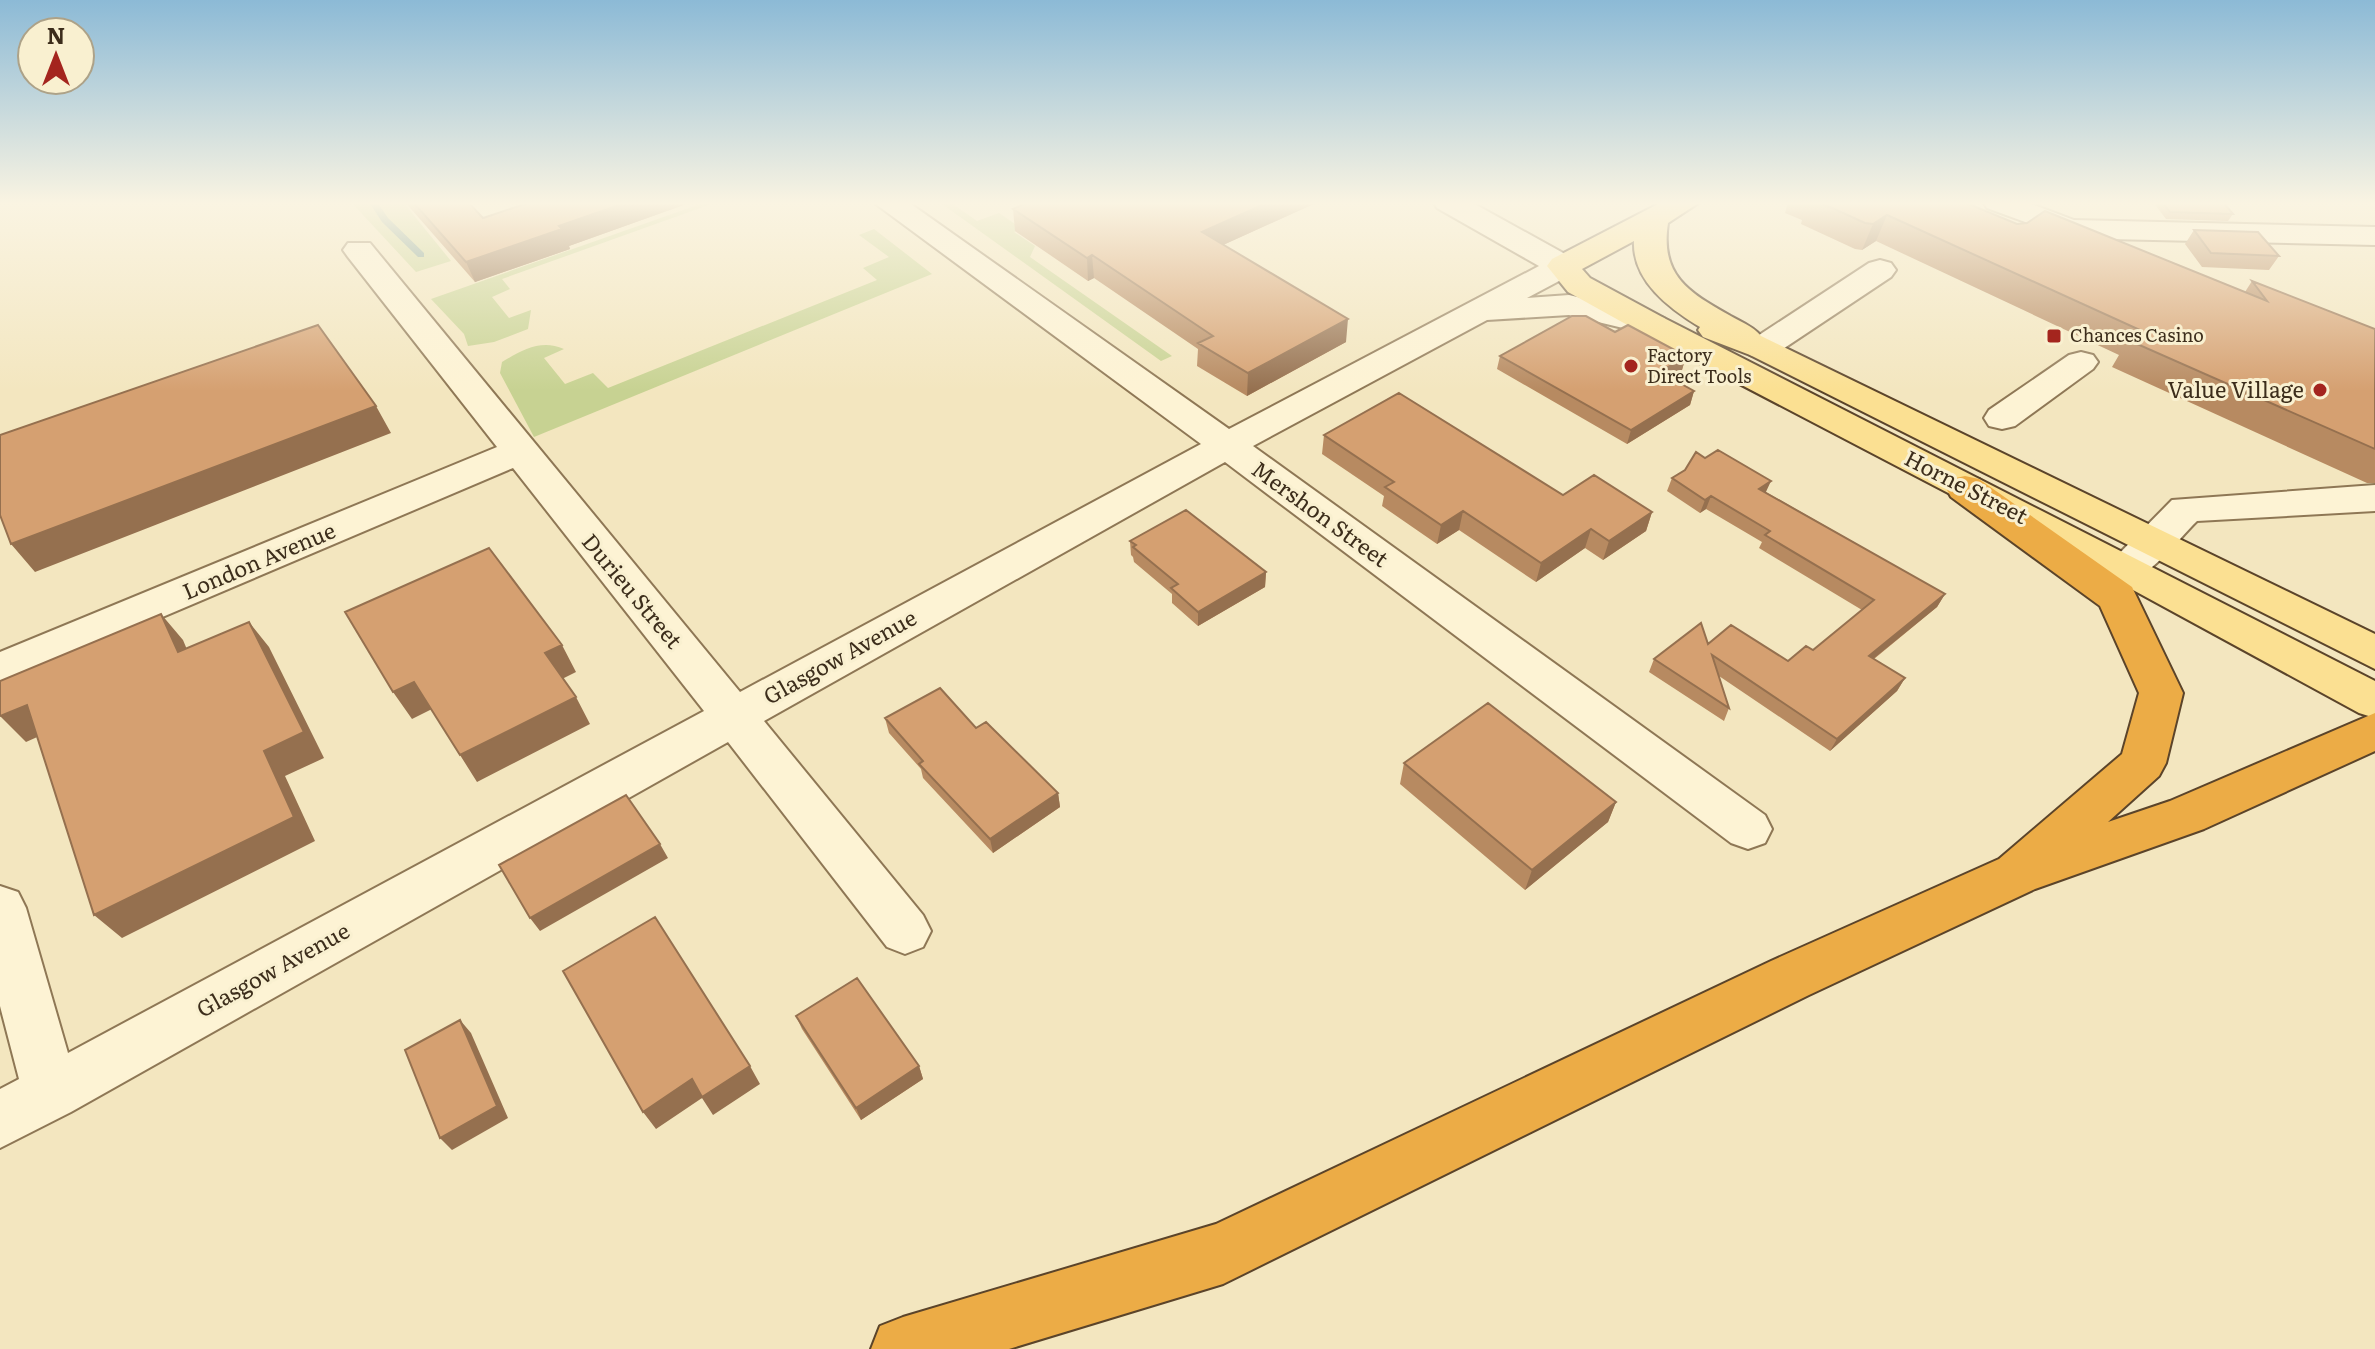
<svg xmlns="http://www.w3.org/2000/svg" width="2375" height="1349" font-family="Literata,serif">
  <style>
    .green { fill: #c7d292 }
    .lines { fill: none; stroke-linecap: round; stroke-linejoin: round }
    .stream { fill: #69938b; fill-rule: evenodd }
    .minor-casing { stroke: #8e7755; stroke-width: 4 }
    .major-casing { stroke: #5b442a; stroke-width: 4 }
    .highway-casing { stroke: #5b442a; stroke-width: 4 }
    .minor { fill: #fdf3d4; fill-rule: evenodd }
    .major { fill: #fbe092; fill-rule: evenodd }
    .highway { fill: #ecac46; fill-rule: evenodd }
    .wall { fill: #b78a61 }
    .shaded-wall { fill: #95704f }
    .building { fill: #d5a071; stroke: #95704f; stroke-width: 2 }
    .poi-dot { fill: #a4251e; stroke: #f9f0d0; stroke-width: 3 }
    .labels { text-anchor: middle; stroke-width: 6; stroke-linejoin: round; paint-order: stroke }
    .far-poi-label { font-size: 18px; fill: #3c2d1b; stroke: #f9f0d0; text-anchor: start }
    .poi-label { font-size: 22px; fill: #3c2d1b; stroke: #f9f0d0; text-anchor: end }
    .street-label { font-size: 22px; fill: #3c2d1b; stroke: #f9f0d0 }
  </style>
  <rect width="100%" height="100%" fill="#f3e6bf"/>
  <path class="green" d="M 351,202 L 403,202 L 451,261 L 416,272 Z
    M 706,202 L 717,202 L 502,279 L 510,289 L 492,297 L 509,318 L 531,310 L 528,329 L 494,342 L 468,346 L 464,334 L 431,299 Z
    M 950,202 L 977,221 L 999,213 L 1015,224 L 1085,202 L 1014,232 L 1035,246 L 1030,257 L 1172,356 L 1161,361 L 942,204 Z
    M 874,229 L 932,274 L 534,437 L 500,373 L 502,362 C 522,350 541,339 564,349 L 544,358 L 565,384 L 593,373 L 608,388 L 877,280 L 863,268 L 889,257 L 859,235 Z"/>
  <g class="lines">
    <path class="stream" d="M 369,202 L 377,202 L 388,218 L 424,253 L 424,257 L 418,257 L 382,222 Z"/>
    <defs>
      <path id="minor" d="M 873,202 L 908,202 L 1229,429 L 1539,266 L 1437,208 L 1433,202 L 1471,202 L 1574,259 L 1579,266 L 1574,273 L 1527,298 L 1569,295 L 1664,318 L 1669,325 L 1664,332 L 1652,335 L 1569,315 L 1487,320 L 1253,446 L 1765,815 L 1772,829 L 1765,843 L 1748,849 L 1731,843 L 1225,462 L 764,721 L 923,915 L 931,931 L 923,947 L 905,954 L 887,947 L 728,742 L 71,1112 L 0,1148 L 0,1089 L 19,1079 L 0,1006 L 0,886 L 18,892 L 26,908 L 68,1053 L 704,711 L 513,468 L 0,686 L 0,652 L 497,447 L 348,257 L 343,250 L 348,243 L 370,243 L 740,692 L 1201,444 Z
        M 1983,202 L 2026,202 L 2074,220 L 2375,227 L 2375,245 L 2109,239 L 2105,245 L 2094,247 L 1987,208 Z
        M 1880,260 L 1891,263 L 1896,270 L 1891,277 L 1774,355 L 1762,358 L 1750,355 L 1745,348 L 1750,341 L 1869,263 Z
        M 2081,352 L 2093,355 L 2098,362 L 2093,369 L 2015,426 L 2002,429 L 1989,426 L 1984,418 L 1989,410 L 2069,355 Z
        M 2375,485 L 2375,511 L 2197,521 C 2173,544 2146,588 2111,578 L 2105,568 L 2172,500 Z"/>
      <path id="major" d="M 1662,202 L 1700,202 L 1668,223 C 1660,275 1688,292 1729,315 C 1739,321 1753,326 1761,336 L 2375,634 L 2375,669 L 1750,355 L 1703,337 L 1698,330 L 1700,327 C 1670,309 1632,281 1634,241 L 1582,269 L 1590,278 L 1664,318 L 2375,681 L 2375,718 L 2359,713 L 2111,578 L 1640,332 L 1568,292 L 1547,266 L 1552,259 Z"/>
      <path id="highway" d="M 1965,476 L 1979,479 L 2132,587 L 2183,693 L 2166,763 L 2159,776 L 2108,822 L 2170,801 L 2375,713 L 2375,751 L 2204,829 L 2035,889 L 1809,995 L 1223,1284 L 1009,1349 L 871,1349 L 880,1326 L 903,1317 L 1216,1224 L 1771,961 L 1999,859 L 2122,754 L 2139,693 L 2100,606 L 1951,497 L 1946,488 L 1951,479 Z"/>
    </defs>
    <use href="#minor" class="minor-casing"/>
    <use href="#major" class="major-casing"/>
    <use href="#highway" class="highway-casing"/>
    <use href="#minor" class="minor"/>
    <use href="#major" class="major"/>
    <use href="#highway" class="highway"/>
  </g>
  <path class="wall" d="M 405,202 L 468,202 L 483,218 L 531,202 L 692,202 L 569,246 L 570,249 L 475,282 Z
    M 1029,202 L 1318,202 L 1223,245 L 1346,342 L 1247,396 L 1197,366 L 1198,349 L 1094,278 L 1088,281 L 1015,231 L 1013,209 Z
    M 1788,202 L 1964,202 L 2017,224 L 2245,292 L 2252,281 L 2375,329 L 2375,483 L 2367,483 L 2112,367 L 2119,355 L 1876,241 L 1862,250 L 1855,249 L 1801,224 L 1802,220 L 1785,213 Z
    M 2153,202 L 2223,202 L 2233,214 L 2228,221 L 2166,219 Z
    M 2194,230 L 2279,256 L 2269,270 L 2202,267 L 2185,244 Z
    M 1615,332 L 1686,356 L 1682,370 L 1670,377 L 1694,391 L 1690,405 L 1627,444 L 1497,369 L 1500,356 Z
    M 1324,435 L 1563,495 L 1652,512 L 1646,531 L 1603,560 L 1585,548 L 1536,582 L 1459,530 L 1437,544 L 1382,506 L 1384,496 L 1322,454 Z
    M 1672,478 L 1766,492 L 1945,594 L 1937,607 L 1874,659 L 1905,678 L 1897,691 L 1830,751 L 1719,676 L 1729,708 L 1724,721 L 1649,672 L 1654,659 L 1708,644 L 1788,661 L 1813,650 L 1862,610 L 1759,548 L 1762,542 L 1706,509 L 1700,513 L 1667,491 Z
    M 1130,541 L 1266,572 L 1265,587 L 1198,626 L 1172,603 L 1172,594 L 1134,562 L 1133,557 L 1131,555 Z
    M 885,718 L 976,728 L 1058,793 L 1060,807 L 993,853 L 923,778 L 921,769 L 889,733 Z
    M 1404,763 L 1616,802 L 1608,822 L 1525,890 L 1400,784 Z
    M 796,1016 L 919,1066 L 923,1079 L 861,1120 L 802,1029 Z"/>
  <path class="shaded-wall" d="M 628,202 L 692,202 L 569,246 L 570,249 L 475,282 L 466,262 L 559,226 Z
    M 1269,202 L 1318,202 L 1201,255 L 1202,232 Z
    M 1887,215 L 1876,241 L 1862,250 L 1873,224 Z
    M 1092,255 L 1094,278 L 1088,281 L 1087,258 Z
    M 1348,319 L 1346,342 L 1247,396 L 1248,373 Z
    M 1686,356 L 1682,370 L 1656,386 L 1660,372 Z
    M 1694,391 L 1690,405 L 1627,444 L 1631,430 Z
    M 376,406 L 391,433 L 35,572 L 11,544 Z
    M 1771,481 L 1765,494 L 1759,489 Z
    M 1711,496 L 1706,509 L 1700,513 L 1705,500 Z
    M 1463,511 L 1459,530 L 1437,544 L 1441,525 Z
    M 1652,512 L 1646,531 L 1603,560 L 1609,541 Z
    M 1591,529 L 1585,548 L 1536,582 L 1541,563 Z
    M 1266,572 L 1265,587 L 1198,626 L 1198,612 Z
    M 1945,594 L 1937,607 L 1862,668 L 1869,656 Z
    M 161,614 L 183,640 L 199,678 L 178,652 Z
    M 249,622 L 269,647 L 324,758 L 285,776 L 315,841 L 122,938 L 94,915 Z
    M 562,645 L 576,672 L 560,680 L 545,653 Z
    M 1905,678 L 1897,691 L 1830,751 L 1837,739 Z
    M 414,682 L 432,709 L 412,719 L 393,692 Z
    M 576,697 L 590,724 L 477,782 L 460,755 Z
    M 27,705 L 53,730 L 26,742 L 0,716 Z
    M 1058,793 L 1060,807 L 993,853 L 990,839 Z
    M 1616,802 L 1608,822 L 1525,890 L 1532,870 Z
    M 660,844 L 668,858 L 540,931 L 530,918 Z
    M 460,1020 L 471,1033 L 508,1118 L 452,1150 L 440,1138 Z
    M 750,1066 L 760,1084 L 713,1115 L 702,1098 L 656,1129 L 643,1112 L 692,1079 Z
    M 919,1066 L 923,1079 L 861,1120 L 856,1108 Z"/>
  <path class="building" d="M 413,202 L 468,202 L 483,218 L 531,202 L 628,202 L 559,226 L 562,229 L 466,262 Z
    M 1029,202 L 1269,202 L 1202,232 L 1348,319 L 1248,373 L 1198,343 L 1213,336 L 1092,255 L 1087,258 L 1013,209 Z
    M 1819,202 L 1964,202 L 2017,224 L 2027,223 L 2045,211 L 2267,301 L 2252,281 L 2375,329 L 2375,449 L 2128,340 L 2140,330 L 1887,215 L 1873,224 L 1865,223 Z
    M 2162,202 L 2223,202 L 2233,214 L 2170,212 Z
    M 2194,230 L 2258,232 L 2279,256 L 2211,253 Z
    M 1572,316 L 1586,316 L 1615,332 L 1628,325 L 1686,356 L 1660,372 L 1694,391 L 1631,430 L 1500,356 Z
    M 318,325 L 376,406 L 11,544 L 0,515 L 0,435 Z
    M 1399,393 L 1563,495 L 1594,475 L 1652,512 L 1609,541 L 1591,529 L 1541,563 L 1463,511 L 1441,525 L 1385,487 L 1394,482 L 1324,435 Z
    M 1718,450 L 1771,481 L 1759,489 L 1945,594 L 1869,656 L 1905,678 L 1837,739 L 1712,655 L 1729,708 L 1654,659 L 1701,623 L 1708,644 L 1731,625 L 1788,661 L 1806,646 L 1813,650 L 1874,600 L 1765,535 L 1770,531 L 1711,496 L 1705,500 L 1672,478 L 1685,470 L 1696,452 L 1705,458 Z
    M 1186,510 L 1266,572 L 1198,612 L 1171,588 L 1178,584 L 1133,547 L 1136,545 L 1130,541 Z
    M 489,548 L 562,645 L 545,653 L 576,697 L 460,755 L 414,682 L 393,692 L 345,612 Z
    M 161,614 L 178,652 L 249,622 L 304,732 L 264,751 L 294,817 L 94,915 L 27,705 L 0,716 L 0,681 Z
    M 940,688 L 976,728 L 986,722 L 1058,793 L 990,839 L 919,764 L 923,761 L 885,718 Z
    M 1488,703 L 1616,802 L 1532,870 L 1404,763 Z
    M 626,795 L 660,844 L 530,918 L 499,865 Z
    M 655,917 L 750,1066 L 702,1097 L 692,1079 L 643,1112 L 563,971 Z
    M 857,978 L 919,1066 L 856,1108 L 796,1016 Z
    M 460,1020 L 497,1106 L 440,1138 L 405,1050 Z"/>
  <linearGradient id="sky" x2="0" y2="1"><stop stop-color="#8cbad6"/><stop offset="0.52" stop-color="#faf4e2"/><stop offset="1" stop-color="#faf4e2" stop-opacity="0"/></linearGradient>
  <rect width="2375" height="391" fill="url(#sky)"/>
  <g class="poi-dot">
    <rect x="2046" y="328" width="16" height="16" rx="4"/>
    <circle cx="1631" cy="366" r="8"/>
    <circle cx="2320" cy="390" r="8"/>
  </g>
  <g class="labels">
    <g class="far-poi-label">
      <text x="2070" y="342">Chances Casino</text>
      <text x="1647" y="362">Factory<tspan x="1647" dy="21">Direct Tools</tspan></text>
    </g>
    <g class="poi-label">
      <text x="2304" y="398">Value Village</text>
    </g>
    <g class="street-label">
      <text transform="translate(1966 487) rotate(27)" y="8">Horne Street</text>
      <text transform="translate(1320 514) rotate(36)" y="8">Mershon Street</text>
      <text transform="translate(259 561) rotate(-23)" y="8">London Avenue</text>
      <text transform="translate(632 591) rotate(50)" y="8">Durieu Street</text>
      <text transform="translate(840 657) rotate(-29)" y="8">Glasgow Avenue</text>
      <text transform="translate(273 970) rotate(-29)" y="8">Glasgow Avenue</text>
    </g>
  </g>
  <g transform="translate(56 56)"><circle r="38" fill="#f9f0d0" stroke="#ada288" stroke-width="2"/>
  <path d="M0-6L14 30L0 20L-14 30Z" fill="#a4251e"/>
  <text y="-12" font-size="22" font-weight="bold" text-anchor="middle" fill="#3c2d1b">N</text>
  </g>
</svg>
